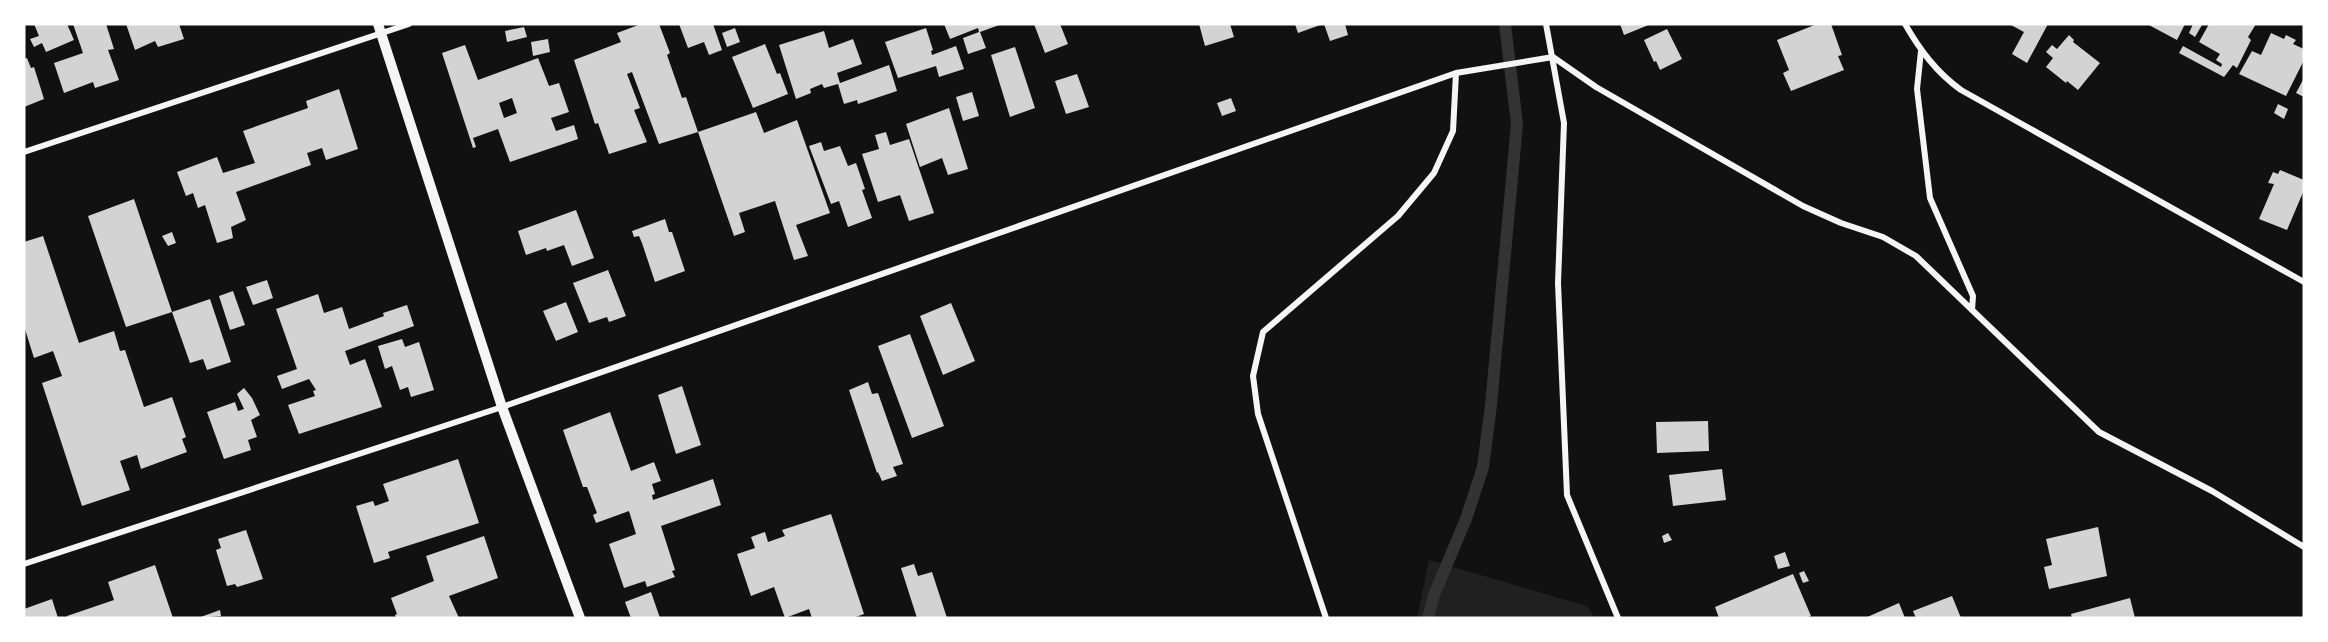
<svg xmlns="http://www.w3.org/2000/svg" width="2328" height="642" font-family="Karla,sans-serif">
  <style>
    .green { fill: #202020 }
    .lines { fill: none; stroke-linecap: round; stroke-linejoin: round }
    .stream { stroke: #333; stroke-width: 12 }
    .building { fill: #d3d3d3; fill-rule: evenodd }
    .minor { stroke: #f5f5f5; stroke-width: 6 }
    .tertiary { stroke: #f5f5f5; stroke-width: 10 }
  </style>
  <rect width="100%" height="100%" fill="#111"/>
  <path class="green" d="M 1429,560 L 1587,606 L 1595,618 L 1417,618 Z"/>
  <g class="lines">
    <path class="stream" d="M 1428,618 L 1434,595 L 1466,519 L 1483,467 L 1491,405 L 1517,124 L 1505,24"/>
  </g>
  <path class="building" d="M 34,24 L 67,24 L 74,40 L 46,52 L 42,43 L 34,47 L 30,39 L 39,36 Z
    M 73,24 L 106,24 L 114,49 L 108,50 L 119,80 L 95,88 L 93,82 L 64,93 L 54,63 L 83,53 Z
    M 126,24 L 179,24 L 184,39 L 158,47 L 155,41 L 135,50 Z
    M 641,24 L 659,24 L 670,53 L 667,55 L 682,98 L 686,97 L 698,132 L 659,144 L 632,72 L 627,74 L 640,108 L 634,110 L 647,142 L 609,154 L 598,123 L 595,124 L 574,60 L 621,42 L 617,33 Z
    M 679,24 L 713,24 L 722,50 L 709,55 L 704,42 L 688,48 Z
    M 944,24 L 1002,24 L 980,32 L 986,48 L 968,54 L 963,38 L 979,32 L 978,28 L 950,39 Z
    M 1034,24 L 1060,24 L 1068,44 L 1045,53 Z
    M 1199,24 L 1230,24 L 1234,37 L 1205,46 Z
    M 1295,24 L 1323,24 L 1298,33 Z
    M 1324,24 L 1345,24 L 1348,35 L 1330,41 Z
    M 1620,24 L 1651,24 L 1624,35 Z
    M 1817,24 L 1831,24 L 1842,55 L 1838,56 L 1844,70 L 1791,91 L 1783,73 L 1789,70 L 1777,40 Z
    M 2009,24 L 2048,24 L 2027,63 L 2012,54 L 2024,32 Z
    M 2147,24 L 2185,24 L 2177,40 Z
    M 2193,24 L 2202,25 L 2195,37 L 2189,33 Z
    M 2209,24 L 2256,24 L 2248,37 L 2251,40 L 2237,68 L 2233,65 L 2224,77 L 2179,53 L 2183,46 L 2221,67 L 2222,64 L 2216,60 L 2220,54 L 2199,42 Z
    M 524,27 L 527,37 L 507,42 L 505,31 Z
    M 735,28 L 740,42 L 727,47 L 722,33 Z
    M 926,28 L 933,50 L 931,51 L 932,55 L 956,46 L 964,69 L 939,77 L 936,66 L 898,78 L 885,42 Z
    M 1667,29 L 1682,59 L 1660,70 L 1656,61 L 1654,62 L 1644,40 Z
    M 824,31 L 829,48 L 853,39 L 862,64 L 837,73 L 840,83 L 889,65 L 897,91 L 858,104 L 857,100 L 844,104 L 838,84 L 824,88 L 822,84 L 810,89 L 811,93 L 796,99 L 779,45 Z
    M 2271,33 L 2284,39 L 2286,35 L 2296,40 L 2293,44 L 2304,49 L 2304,60 L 2286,96 L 2239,74 L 2252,51 L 2261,55 Z
    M 2069,35 L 2074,40 L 2073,42 L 2100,63 L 2078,90 L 2067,81 L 2066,83 L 2046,67 L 2053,58 L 2046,52 L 2052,45 L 2057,49 Z
    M 548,39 L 550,52 L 533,56 L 531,42 Z
    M 765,44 L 777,74 L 780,73 L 788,94 L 753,108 L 732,57 Z
    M 465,45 L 478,80 L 538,58 L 549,86 L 559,83 L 569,112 L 551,118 L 556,131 L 574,125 L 578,139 L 510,162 L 498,129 L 473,138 L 476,147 L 473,148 L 442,53 ZM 512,98 L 517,113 L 504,118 L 499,103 Z
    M 1015,47 L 1035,108 L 1010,117 L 991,55 Z
    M 27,58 L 31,68 L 34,67 L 44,99 L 24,107 L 24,59 Z
    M 1077,74 L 1089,107 L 1066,114 L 1055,81 Z
    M 2304,78 L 2304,97 L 2296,93 Z
    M 339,89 L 358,149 L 326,160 L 322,148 L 307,153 L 311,165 L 236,192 L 246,220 L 231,227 L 233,238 L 217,243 L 205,205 L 198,208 L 193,193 L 186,196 L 177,172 L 217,157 L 223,173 L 255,163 L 243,131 L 308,108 L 306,101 Z
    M 972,92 L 979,116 L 963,121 L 956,97 Z
    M 1231,98 L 1236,111 L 1222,116 L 1217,103 Z
    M 2278,104 L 2288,109 L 2284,119 L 2274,113 Z
    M 949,108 L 968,169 L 948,175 L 942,158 L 920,167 L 906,124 Z
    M 756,112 L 764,133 L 797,120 L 830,213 L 796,225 L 808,256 L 794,260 L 775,201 L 739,213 L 745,232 L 734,236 L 698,132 Z
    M 886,132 L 890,145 L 909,139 L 934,213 L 909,221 L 900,195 L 878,202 L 862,154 L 879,149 L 875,135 Z
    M 821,142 L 824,151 L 840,146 L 848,166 L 856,163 L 865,189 L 862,190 L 872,218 L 848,227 L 839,201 L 831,204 L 809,146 Z
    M 2280,170 L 2304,180 L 2304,190 L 2287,230 L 2259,219 L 2274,184 L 2268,183 L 2273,172 L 2278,174 Z
    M 134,199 L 172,312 L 126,327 L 88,216 Z
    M 576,210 L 594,258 L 572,266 L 564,245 L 547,251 L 546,248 L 526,255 L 518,231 Z
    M 665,219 L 669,232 L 672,232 L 685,271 L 655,282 L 642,243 L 639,236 L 634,237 L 632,231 Z
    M 172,232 L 176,243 L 168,246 L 162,236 Z
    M 43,236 L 79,343 L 114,331 L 120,351 L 125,350 L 144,407 L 172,397 L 186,437 L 182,439 L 187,452 L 141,469 L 137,455 L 120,461 L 130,490 L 82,506 L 42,383 L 62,376 L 53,351 L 34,358 L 24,326 L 24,242 Z
    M 608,270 L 626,316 L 609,322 L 607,317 L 589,323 L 573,283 Z
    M 267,280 L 273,298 L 253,305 L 246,287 Z
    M 233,291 L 245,325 L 230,330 L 219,296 Z
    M 318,294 L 324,313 L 342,307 L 349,329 L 384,316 L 383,313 L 407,305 L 414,326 L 345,351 L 350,365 L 365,359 L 382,407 L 299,434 L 288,405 L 315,396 L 313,391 L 316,390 L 309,379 L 282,389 L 277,376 L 297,369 L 276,309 Z
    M 210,299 L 231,362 L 207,370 L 203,359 L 190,363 L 172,312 Z
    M 566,302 L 578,332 L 556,341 L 543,311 Z
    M 951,303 L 975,361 L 943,375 L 920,316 Z
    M 910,334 L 944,426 L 912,438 L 878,346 Z
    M 402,339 L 405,347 L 419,342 L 434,390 L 411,397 L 408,387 L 400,390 L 392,366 L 385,369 L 378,346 Z
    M 868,382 L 872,394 L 878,393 L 903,464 L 893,467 L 897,476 L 882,481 L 878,472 L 877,473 L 849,390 Z
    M 682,386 L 701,445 L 676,454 L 658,395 Z
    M 244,388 L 252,398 L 260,415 L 251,420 L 257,437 L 248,440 L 251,450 L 224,459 L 207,412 L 235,402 L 238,411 L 244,409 L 237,394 Z
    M 610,412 L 631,471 L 654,462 L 661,481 L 652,484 L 655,494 L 652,495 L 653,500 L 713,479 L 721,505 L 661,526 L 675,570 L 672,571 L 675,577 L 647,587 L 645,581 L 624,588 L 609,544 L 636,534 L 629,511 L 596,523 L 593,515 L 597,513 L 587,487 L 583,487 L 563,430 Z
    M 1708,421 L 1709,451 L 1657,453 L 1656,422 Z
    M 458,459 L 479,523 L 388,552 L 390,558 L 374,563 L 356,506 L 373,501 L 375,506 L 389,501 L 383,484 Z
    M 1722,469 L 1726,500 L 1673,506 L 1669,475 Z
    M 831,514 L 864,614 L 853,618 L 812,618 L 809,609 L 785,618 L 774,587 L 751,596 L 737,554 L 755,548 L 751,537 L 765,532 L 768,542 L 785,536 L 782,530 Z
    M 2098,527 L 2107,576 L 2049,589 L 2044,567 L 2052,565 L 2046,539 Z
    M 246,530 L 263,579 L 237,587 L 235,584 L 227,586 L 216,550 L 221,548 L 218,539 Z
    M 1668,533 L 1672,540 L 1664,543 L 1662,536 Z
    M 484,536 L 498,578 L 449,596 L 459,618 L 396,618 L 395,615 L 397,614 L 391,598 L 434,581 L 426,556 Z
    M 1785,552 L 1790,566 L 1778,569 L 1774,556 Z
    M 914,564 L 918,576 L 932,572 L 947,618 L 917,618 L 901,568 Z
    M 155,565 L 173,618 L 68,618 L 67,616 L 114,600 L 108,582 Z
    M 1804,571 L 1809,581 L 1803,583 L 1799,573 Z
    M 1793,574 L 1811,616 L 1806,618 L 1719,618 L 1715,607 Z
    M 651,592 L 660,618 L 631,618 L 625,602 Z
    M 1952,596 L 1961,618 L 1916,618 L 1913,611 Z
    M 2130,598 L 2135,618 L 2072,618 L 2071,614 Z
    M 52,599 L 58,618 L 24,618 L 24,609 Z
    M 1899,603 L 1905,618 L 1865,618 Z
    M 220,610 L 221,616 L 198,618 Z"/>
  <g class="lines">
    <path class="minor" d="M 1546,24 L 1564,123 L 1558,283 L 1567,495 L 1618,618
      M 1905,24 C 1920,50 1936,72 1961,90 L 2304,282
      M 1921,51 L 1917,89 L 1930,198 L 1973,296 L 1972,310
      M 24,152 L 409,24
      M 24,564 L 502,407 L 1456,73 L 1553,57 L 1596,87 L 1803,206 L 1841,223 L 1883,237 L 1916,256 L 2099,432 L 2212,491 L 2304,547
      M 1326,618 L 1258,414 L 1253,376 L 1263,332 L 1398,216 L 1434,173 L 1453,131 L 1456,73"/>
    <path class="tertiary" d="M 378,24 L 502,407 L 580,618"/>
  </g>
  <rect width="2328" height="642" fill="none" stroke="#ffffff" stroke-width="51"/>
</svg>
